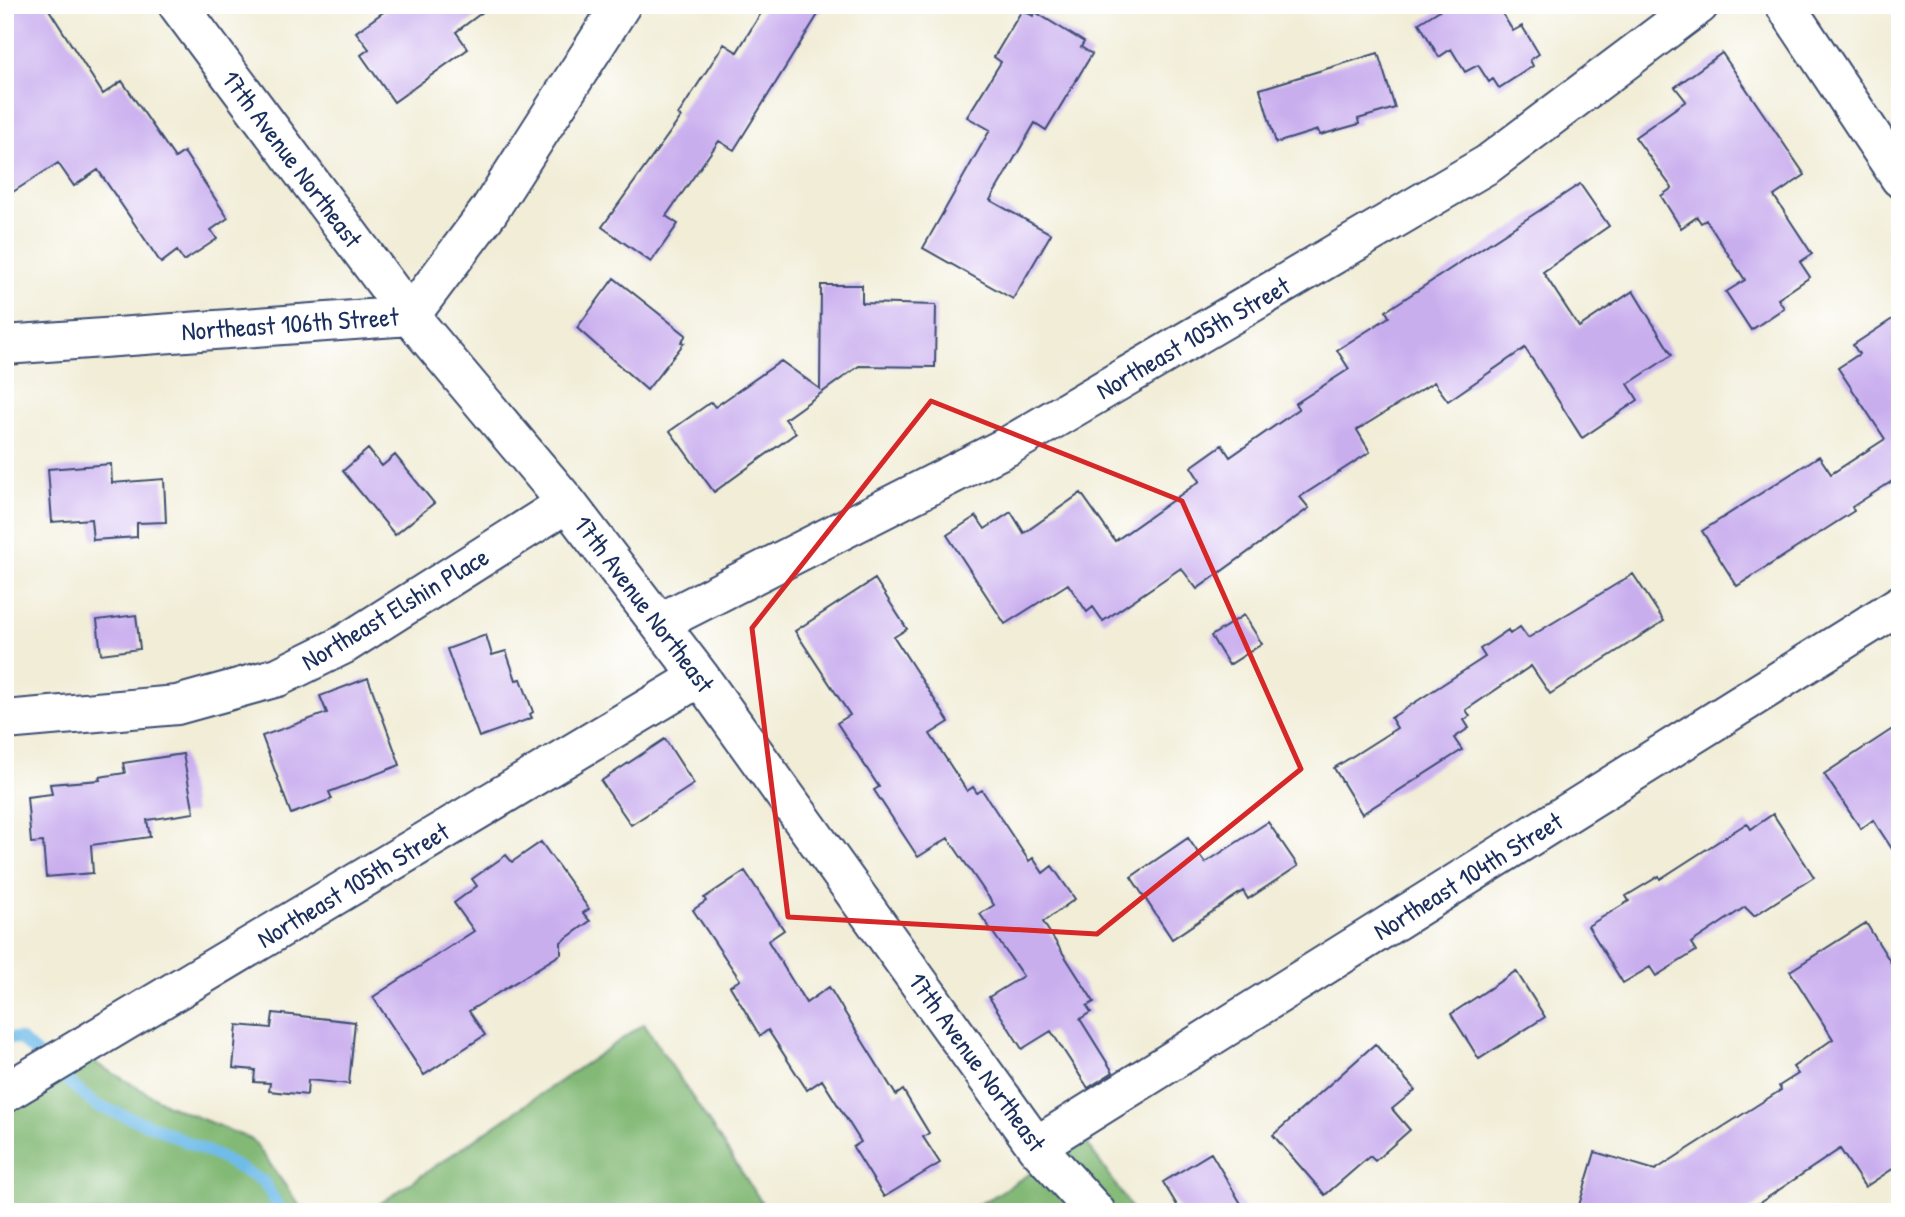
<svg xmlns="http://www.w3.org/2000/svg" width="1905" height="1217" font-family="'Patrick Hand',sans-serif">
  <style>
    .forest { fill: #83b976; stroke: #4f746a; stroke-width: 2 }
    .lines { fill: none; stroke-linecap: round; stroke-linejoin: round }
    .stream { stroke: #6fbce9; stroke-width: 12 }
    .building { fill: #c9aeee }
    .minor-casing { stroke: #3b4c70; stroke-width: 42 }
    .minor { stroke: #fff; stroke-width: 38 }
    .marked { fill: none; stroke: #d62828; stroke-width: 5; stroke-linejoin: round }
    .labels { text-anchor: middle; stroke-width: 7; stroke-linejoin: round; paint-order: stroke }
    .street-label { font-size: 26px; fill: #1b2f5e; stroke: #fff }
  </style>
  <rect width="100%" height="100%" fill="#fff"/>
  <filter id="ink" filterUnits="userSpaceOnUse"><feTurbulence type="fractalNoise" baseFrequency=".0143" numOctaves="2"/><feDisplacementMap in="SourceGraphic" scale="14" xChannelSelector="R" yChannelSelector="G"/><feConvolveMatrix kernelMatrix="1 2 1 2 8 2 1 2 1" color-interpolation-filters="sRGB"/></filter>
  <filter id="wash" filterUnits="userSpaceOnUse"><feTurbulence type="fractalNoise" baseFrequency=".00686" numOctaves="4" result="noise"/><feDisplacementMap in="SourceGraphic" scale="28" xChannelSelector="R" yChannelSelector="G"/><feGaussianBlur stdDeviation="1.57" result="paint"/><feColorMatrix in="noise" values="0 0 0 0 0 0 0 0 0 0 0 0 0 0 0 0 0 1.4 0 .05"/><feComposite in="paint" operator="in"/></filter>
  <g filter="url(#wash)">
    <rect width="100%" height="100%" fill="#f1edd7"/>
    <path class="forest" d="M 644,1024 L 768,1212 L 368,1212 Z
      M 85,1057 L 168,1105 L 253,1140 L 304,1212 L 5,1212 L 5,1108 Z
      M 1084,1139 L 1134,1212 L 963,1212 L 991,1198 Z"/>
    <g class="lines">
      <path class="stream" d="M 5,1037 L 20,1039 L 95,1105 L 155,1127 L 221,1158 L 264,1182 L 281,1212"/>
    </g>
    <g id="blocks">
      <path class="building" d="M 5,5 L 46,5 L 103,94 L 122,81 L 175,158 L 184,152 L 228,218 L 211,230 L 217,239 L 184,261 L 177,251 L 161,263 L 98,170 L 74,186 L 58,163 L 5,197 Z
        M 393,5 L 492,5 L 456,32 L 468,49 L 394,102 L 361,55 L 369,49 L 356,32 Z
        M 766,5 L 824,5 L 734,150 L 719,141 L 666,216 L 678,224 L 651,262 L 602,227 L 681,117 L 678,115 L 724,44 L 737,52 Z
        M 1448,5 L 1497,5 L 1513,31 L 1522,26 L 1539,54 L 1530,60 L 1533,66 L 1499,88 L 1493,79 L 1489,82 L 1478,65 L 1465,72 L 1451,49 L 1439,57 L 1419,23 Z
        M 1022,10 L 1033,16 L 1035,12 L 1084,42 L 1081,47 L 1092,54 L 1046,130 L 1035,123 L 990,200 L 1051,234 L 1013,299 L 923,248 L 990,130 L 967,117 L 1001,62 L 994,57 Z
        M 1378,53 L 1395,108 L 1358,119 L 1359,124 L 1320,135 L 1318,130 L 1276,143 L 1260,89 Z
        M 1722,53 L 1805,175 L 1774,196 L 1812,254 L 1800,262 L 1810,277 L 1778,299 L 1784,308 L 1751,330 L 1726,292 L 1745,280 L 1706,220 L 1701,223 L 1697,217 L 1681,228 L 1661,196 L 1672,188 L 1635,137 L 1686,101 L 1675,87 Z
        M 1580,184 L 1609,226 L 1543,272 L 1579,327 L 1633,291 L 1672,355 L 1628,384 L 1638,400 L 1582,438 L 1525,348 L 1448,401 L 1434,382 L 1357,430 L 1370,452 L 1300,497 L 1309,508 L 1197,589 L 1181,568 L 1103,621 L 1093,607 L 1087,612 L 1068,584 L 1005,624 L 947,535 L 976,516 L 985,529 L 1011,512 L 1024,533 L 1081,493 L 1115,541 L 1200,481 L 1191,467 L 1222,445 L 1230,457 L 1299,409 L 1295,404 L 1349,369 L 1337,350 L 1389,317 L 1386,311 Z
        M 614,278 L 686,335 L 681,342 L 684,343 L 647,390 L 577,328 Z
        M 821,285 L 862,285 L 862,303 L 936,305 L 935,367 L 859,366 L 785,419 L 796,433 L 714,492 L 670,431 L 711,402 L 715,407 L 781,361 L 820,389 Z
        M 1900,314 L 1900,476 L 1852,507 L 1854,511 L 1737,586 L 1702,531 L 1819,456 L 1831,474 L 1885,439 L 1838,368 L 1859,354 L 1853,345 Z
        M 368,449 L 382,466 L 395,455 L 434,503 L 395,535 L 343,471 Z
        M 111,464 L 112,483 L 164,479 L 166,522 L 137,523 L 137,537 L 93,540 L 91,519 L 52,522 L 48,469 Z
        M 1633,574 L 1664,621 L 1550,694 L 1531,666 L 1466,710 L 1470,716 L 1464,720 L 1469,728 L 1454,738 L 1462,750 L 1362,814 L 1334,768 L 1397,728 L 1391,718 L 1485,657 L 1480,649 L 1508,630 L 1510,634 L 1520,627 L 1528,638 Z
        M 875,579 L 907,629 L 894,637 L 949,722 L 930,734 L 967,791 L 973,787 L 977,793 L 982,790 L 1029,861 L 1033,858 L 1043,873 L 1052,866 L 1075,899 L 1043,922 L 1094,1002 L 1087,1006 L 1091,1012 L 1080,1019 L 1113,1072 L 1088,1088 L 1051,1031 L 1022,1049 L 989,997 L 1023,976 L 980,914 L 994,905 L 948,838 L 918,857 L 874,790 L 879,787 L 837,723 L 850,715 L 795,631 Z
        M 136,615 L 140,649 L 101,654 L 97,620 Z
        M 1244,615 L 1262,644 L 1229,665 L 1211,636 Z
        M 486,635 L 492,655 L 506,651 L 516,680 L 521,679 L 533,712 L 530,714 L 532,718 L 479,737 L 447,649 Z
        M 368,678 L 400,765 L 329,792 L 332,799 L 291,814 L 262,736 L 327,713 L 320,696 Z
        M 1900,724 L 1900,861 L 1873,820 L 1861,829 L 1824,774 Z
        M 665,739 L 694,784 L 631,825 L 601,781 Z
        M 183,754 L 194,813 L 147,820 L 150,837 L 91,845 L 93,873 L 46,877 L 43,842 L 31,843 L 27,797 L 52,794 L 50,784 L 100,780 L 99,777 L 125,773 L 123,763 Z
        M 1773,814 L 1814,877 L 1754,916 L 1745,907 L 1691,943 L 1696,951 L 1656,976 L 1650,967 L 1623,983 L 1588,926 L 1629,901 L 1626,896 L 1659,876 L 1660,879 L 1747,823 L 1751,829 Z
        M 1268,822 L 1298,866 L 1248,899 L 1243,891 L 1172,939 L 1131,877 L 1188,838 L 1205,863 Z
        M 541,842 L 589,909 L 583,913 L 590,921 L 561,942 L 561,954 L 469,1011 L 485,1035 L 424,1075 L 373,997 L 474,931 L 454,903 L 477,886 L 472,879 L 506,855 L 512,862 Z
        M 745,871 L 784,930 L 768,941 L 806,1003 L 829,987 L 896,1095 L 903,1090 L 929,1133 L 923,1137 L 940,1163 L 884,1197 L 853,1147 L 861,1142 L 822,1080 L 807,1090 L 768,1030 L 760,1036 L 730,986 L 740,980 L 693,910 L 706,901 L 704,898 Z
        M 1866,923 L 1900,977 L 1900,1164 L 1865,1187 L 1840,1149 L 1746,1212 L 1577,1212 L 1595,1152 L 1655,1170 L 1781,1090 L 1779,1086 L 1798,1074 L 1793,1067 L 1833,1039 L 1790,971 Z
        M 1516,971 L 1545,1017 L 1479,1059 L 1451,1014 Z
        M 273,1013 L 355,1022 L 349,1084 L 308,1080 L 307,1095 L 269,1091 L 270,1083 L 254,1082 L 255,1070 L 233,1068 L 237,1025 L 271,1028 Z
        M 1375,1044 L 1415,1090 L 1392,1109 L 1410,1130 L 1375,1161 L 1370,1156 L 1325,1195 L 1273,1135 Z
        M 1211,1153 L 1246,1212 L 1181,1212 L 1163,1182 Z"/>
    </g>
  </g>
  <g filter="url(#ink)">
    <use href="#blocks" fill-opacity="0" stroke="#3b4c70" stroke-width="2"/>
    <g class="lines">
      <defs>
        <path id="minor" d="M 178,5 L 410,316 L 567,503 L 700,677 L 1036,1146 L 1096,1212
          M 1785,5 L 1900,178
          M 5,345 L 410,316 L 489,211 L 621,5
          M 659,623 L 1008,446 L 1488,164 L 1699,5
          M 5,720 L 177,705 L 278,677 L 343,645 L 567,503
          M 5,1093 L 700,677
          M 1036,1146 L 1900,605"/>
      </defs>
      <use href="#minor" class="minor-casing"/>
      <use href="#minor" class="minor"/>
    </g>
  </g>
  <path class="marked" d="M 931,401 L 1182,501 L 1301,769 L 1097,934 L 788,917 L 752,628 Z"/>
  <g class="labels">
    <g class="street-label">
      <text transform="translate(292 159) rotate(53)" y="9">17th Avenue Northeast</text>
      <text transform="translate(290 324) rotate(-4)" y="9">Northeast 106th Street</text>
      <text transform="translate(1193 338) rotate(-30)" y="9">Northeast 105th Street</text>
      <text transform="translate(644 604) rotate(53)" y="9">17th Avenue Northeast</text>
      <text transform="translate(395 609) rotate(-31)" y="9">Northeast Elshin Place</text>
      <text transform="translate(1468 876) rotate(-32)" y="9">Northeast 104th Street</text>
      <text transform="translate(353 885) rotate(-31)" y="9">Northeast 105th Street</text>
      <text transform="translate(977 1062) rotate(54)" y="9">17th Avenue Northeast</text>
    </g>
  </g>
  <rect width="1905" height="1217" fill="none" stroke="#fff" stroke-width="28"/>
</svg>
